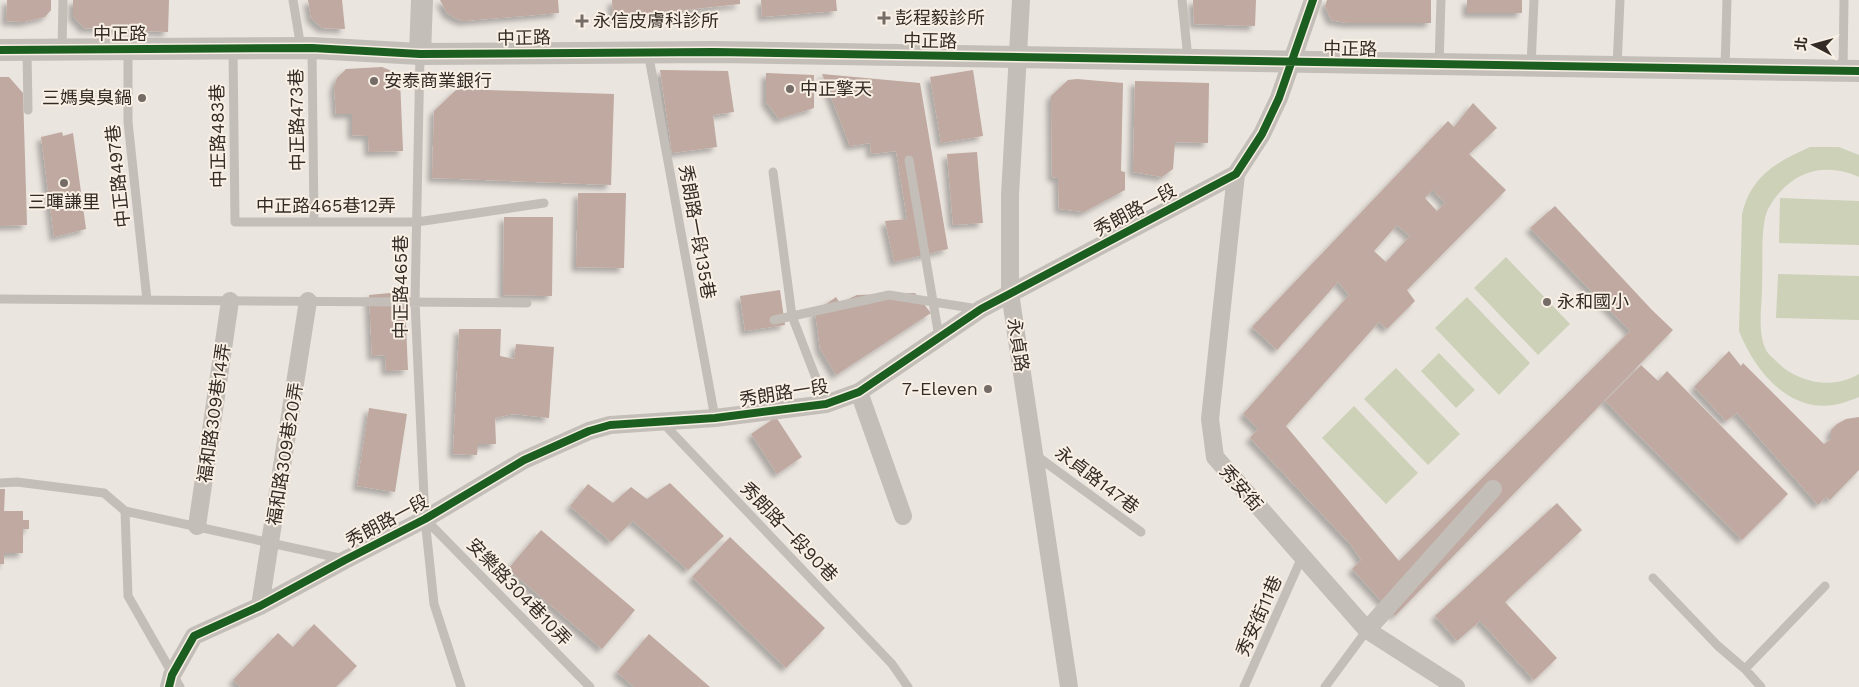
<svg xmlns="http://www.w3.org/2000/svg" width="1859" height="687" font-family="'Work Sans','Noto Sans TC',sans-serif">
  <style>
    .green { fill: #ccd1b8 }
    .building { fill: #bfa9a0; fill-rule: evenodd; filter: url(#shadow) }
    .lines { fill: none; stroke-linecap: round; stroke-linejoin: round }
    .service { stroke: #c4beb8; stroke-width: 9 }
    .minor { stroke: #c4beb8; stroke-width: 18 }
    .tertiary { stroke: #c4beb8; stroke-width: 22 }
    .cycleway-casing { stroke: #f9f0e5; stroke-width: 11 }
    .cycleway { stroke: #1b5e20; stroke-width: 8 }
    .poi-dot { fill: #756c67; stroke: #f9f0e5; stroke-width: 2 }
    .labels { text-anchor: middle; stroke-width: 4; stroke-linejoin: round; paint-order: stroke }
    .poi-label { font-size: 18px; fill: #352b26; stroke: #f9f0e5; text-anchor: start }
    .street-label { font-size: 18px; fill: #352b26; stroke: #f9f0e5 }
  </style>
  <defs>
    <filter id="shadow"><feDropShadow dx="-4.5" dy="4.5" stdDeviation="2.5" flood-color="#0004"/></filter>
  </defs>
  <rect width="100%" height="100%" fill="#ebe5df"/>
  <path class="green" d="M 1810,147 L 1839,147 L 1859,155 L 1859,177 C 1831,164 1801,168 1780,192 C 1774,199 1767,208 1765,218 C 1761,237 1763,266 1762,286 C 1762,306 1757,331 1766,350 C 1768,354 1773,358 1776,361 C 1797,383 1833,390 1859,374 L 1859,397 C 1851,400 1842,404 1833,405 C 1787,412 1754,369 1739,331 L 1742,215 C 1750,177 1776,162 1810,147 Z
    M 1780,198 L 1859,201 L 1859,245 L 1779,243 Z
    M 1506,257 L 1570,324 L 1538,355 L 1474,288 Z
    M 1778,274 L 1859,276 L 1859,320 L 1776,318 Z
    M 1467,297 L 1530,363 L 1499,395 L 1435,328 Z
    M 1439,353 L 1475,390 L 1456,408 L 1421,371 Z
    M 1396,368 L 1460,434 L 1428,465 L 1364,399 Z
    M 1354,406 L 1418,473 L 1386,504 L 1322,438 Z"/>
  <path class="building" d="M 7,0 L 51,0 L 51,10 L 45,17 L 24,22 L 6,21 Z
    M 73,0 L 169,0 L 168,32 L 84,28 L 73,16 Z
    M 308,0 L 342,0 L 345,29 L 322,28 L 311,18 Z
    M 440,0 L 558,0 L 559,13 L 463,21 L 455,18 L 447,13 Z
    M 612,0 L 740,0 L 740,4 L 613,18 Z
    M 761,0 L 836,0 L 837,11 L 762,17 Z
    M 1193,0 L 1256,0 L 1255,26 L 1194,24 Z
    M 1327,0 L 1431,0 L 1431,23 L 1347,23 L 1331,20 L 1325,6 Z
    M 1467,0 L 1522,0 L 1522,13 L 1467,13 Z
    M 382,67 L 392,71 L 400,79 L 403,151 L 369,152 L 368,136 L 352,135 L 352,114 L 336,114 L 334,87 L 337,78 L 346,69 Z
    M 660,70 L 728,71 L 734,112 L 713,115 L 717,147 L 672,153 Z
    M 973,70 L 983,136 L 941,143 L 930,77 Z
    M 766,73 L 814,75 L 814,108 L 779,119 L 766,102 Z
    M 822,74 L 920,83 L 948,249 L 894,262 L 885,221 L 907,219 L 896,151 L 871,154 L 870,143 L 850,146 Z
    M 0,77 L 9,77 L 23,93 L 27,225 L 0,226 Z
    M 1077,79 L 1123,83 L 1121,171 L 1125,172 L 1125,190 L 1084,212 L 1059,209 L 1058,178 L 1052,177 L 1051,96 L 1068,80 Z
    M 1135,81 L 1209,83 L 1208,143 L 1175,142 L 1173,169 L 1162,177 L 1133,172 Z
    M 457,89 L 614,94 L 611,185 L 432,178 L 434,111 Z
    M 1473,103 L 1497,128 L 1469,154 L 1506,190 L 1407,290 L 1415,301 L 1387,329 L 1379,322 L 1286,426 L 1399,561 L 1630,331 L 1530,228 L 1555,206 L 1652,310 L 1673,330 L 1395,616 L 1352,569 L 1361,560 L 1351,545 L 1250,438 L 1258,429 L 1243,414 L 1349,295 L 1338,282 L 1277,350 L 1252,327 L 1448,121 L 1454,127 ZM 1433,190 L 1445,203 L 1437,211 L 1425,198 ZM 1397,225 L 1410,236 L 1386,262 L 1374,251 Z
    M 62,132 L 63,136 L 73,133 L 86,229 L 54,237 L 41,137 Z
    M 977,152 L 983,223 L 953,225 L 947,154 Z
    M 578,193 L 626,193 L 624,268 L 576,267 Z
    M 504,217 L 553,217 L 552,296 L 503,295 Z
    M 780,290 L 785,325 L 745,331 L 740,296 Z
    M 390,293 L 405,302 L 408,370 L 386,371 L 385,355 L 372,356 L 369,295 Z
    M 915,293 L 931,313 L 836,375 L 820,349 L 815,312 L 836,297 L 840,303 L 857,295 Z
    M 459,329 L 501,329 L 500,356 L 514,359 L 516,344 L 554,347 L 549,418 L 513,414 L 495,418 L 496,444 L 478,444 L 477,455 L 453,454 Z
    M 1729,351 L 1741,366 L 1743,363 L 1824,444 L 1831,439 L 1831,430 L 1837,424 L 1846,419 L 1859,417 L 1859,470 L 1830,500 L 1826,497 L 1818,505 L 1737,413 L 1726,421 L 1694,387 Z
    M 1641,365 L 1658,381 L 1667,371 L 1788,494 L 1742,540 L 1605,401 Z
    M 369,408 L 407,414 L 395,492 L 357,486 Z
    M 776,417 L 802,457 L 777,474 L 751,434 Z
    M 670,483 L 724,536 L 688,570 L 633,521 L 611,542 L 570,506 L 588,484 L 613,503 L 631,487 L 647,499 Z
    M 0,489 L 5,489 L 4,511 L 23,511 L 23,520 L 29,520 L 29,529 L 23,529 L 23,553 L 4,553 L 4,564 L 0,564 Z
    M 1557,503 L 1582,530 L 1505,602 L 1557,658 L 1534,680 L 1480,621 L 1457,641 L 1435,616 Z
    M 541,530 L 635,610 L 602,649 L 508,569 Z
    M 730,537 L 825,628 L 786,668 L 692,577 Z
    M 314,624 L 357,666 L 336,687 L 240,687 L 233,680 L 278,633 L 293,647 Z
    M 649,634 L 710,687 L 634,687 L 617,672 Z"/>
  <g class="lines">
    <path class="service" d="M 293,0 L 301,48
      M 1182,0 L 1188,59
      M 62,49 L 63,0
      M 128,49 L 128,122 L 147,300
      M 233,49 L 235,222 L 417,222 L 544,203
      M 312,49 L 314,222
      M 27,50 L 28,110
      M 648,52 L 715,418
      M 420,54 L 415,302 L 425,519 L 434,604 L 461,687
      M 1439,65 L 1441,0
      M 1531,65 L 1534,0
      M 1617,67 L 1620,0
      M 1725,69 L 1727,0
      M 1843,71 L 1844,0
      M 909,160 L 939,337
      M 773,172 L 792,316 L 826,404
      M 0,299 L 527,303
      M 774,320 L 889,295 L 978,309
      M 662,422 L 892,664 L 908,687
      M 1034,454 L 1141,532
      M 0,483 L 17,482 L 104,493 L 125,511 L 128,596 L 180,687
      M 125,511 L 344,559
      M 425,519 L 590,687
      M 1653,578 L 1718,646 L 1745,669
      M 1244,687 L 1302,557
      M 1325,687 L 1367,630
      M 1761,687 L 1745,669 L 1825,586"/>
    <path class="minor" d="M 1021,0 L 1010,195 L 1010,293 L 1069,687
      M 1236,174 L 1210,419 L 1215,457 L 1367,630 L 1456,687
      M 859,392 L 903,516
      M 197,526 L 230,301
      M 260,606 L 308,301
      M 1367,630 L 1493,489
      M 169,687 L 172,675 L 194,636 L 260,606 L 345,560 L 425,519 L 524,460 L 589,431 L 610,425 L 715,418 L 826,404 L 859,392 L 981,309 L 1236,174 L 1262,134 L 1279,98 L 1313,0"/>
    <path class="tertiary" d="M 0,50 L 312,48 L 420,54 L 713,52 L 1859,71
      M 420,54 L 422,0"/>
    <defs>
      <path id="cycleway" d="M 0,50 L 312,48 L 420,54 L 713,52 L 1859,71
        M 169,687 L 172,675 L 194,636 L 260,606 L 345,560 L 425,519 L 524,460 L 589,431 L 610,425 L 715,418 L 826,404 L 859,392 L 981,309 L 1236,174 L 1262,134 L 1279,98 L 1313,0"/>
    </defs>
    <use href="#cycleway" class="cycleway-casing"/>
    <use href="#cycleway" class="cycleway"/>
  </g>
  <g class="poi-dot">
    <path d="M881.5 10.5h5v5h5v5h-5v5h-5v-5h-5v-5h5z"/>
    <path d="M579.5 13.5h5v5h5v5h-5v5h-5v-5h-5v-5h5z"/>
    <circle cx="374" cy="81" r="5"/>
    <circle cx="790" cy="89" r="5"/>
    <circle cx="142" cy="98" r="5"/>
    <circle cx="64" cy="183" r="5"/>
    <circle cx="1547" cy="302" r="5"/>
    <circle cx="988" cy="389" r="5"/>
  </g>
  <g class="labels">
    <g class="poi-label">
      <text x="895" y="24">彭程毅診所</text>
      <text x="593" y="27">永信皮膚科診所</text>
      <text x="384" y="87">安泰商業銀行</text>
      <text x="800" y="95">中正擎天</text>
      <text x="132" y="104" text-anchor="end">三媽臭臭鍋</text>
      <text x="64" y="208" text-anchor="middle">三暉謙里</text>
      <text x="1557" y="308">永和國小</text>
      <text x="978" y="395" text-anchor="end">7-Eleven</text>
    </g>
    <g class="street-label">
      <text x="120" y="40">中正路</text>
      <text transform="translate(524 38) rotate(-1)" y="6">中正路</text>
      <text transform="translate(930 41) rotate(1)" y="6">中正路</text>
      <text transform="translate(1350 49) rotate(1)" y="6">中正路</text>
      <text transform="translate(297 120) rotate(-91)" y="6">中正路473巷</text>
      <text transform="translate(218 136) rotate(-91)" y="6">中正路483巷</text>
      <text transform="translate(118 176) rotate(-96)" y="6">中正路497巷</text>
      <text x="326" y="212">中正路465巷12弄</text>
      <text transform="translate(1135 210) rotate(-28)" y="6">秀朗路一段</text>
      <text transform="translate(697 232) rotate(80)" y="6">秀朗路一段135巷</text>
      <text transform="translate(401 287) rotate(-90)" y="6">中正路465巷</text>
      <text transform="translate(1018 345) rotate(81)" y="6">永貞路</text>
      <text transform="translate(784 393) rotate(-9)" y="6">秀朗路一段</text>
      <text transform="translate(214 413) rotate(-82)" y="6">福和路309巷14弄</text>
      <text transform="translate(285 454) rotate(-81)" y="6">福和路309巷20弄</text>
      <text transform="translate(1097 480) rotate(37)" y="6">永貞路147巷</text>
      <text transform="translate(1241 488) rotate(49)" y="6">秀安街</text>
      <text transform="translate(387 521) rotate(-28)" y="6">秀朗路一段</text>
      <text transform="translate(789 532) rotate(46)" y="6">秀朗路一段90巷</text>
      <text transform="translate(519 592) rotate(46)" y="6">安樂路304巷10弄</text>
      <text transform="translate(1259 616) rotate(-66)" y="6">秀安街11巷</text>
    </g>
  </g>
  <g transform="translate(1814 45) rotate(276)" stroke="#f9f0e5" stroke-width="4" paint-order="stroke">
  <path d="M0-4L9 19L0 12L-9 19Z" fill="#352b26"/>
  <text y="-8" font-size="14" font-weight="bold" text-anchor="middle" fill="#352b26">北</text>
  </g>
</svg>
